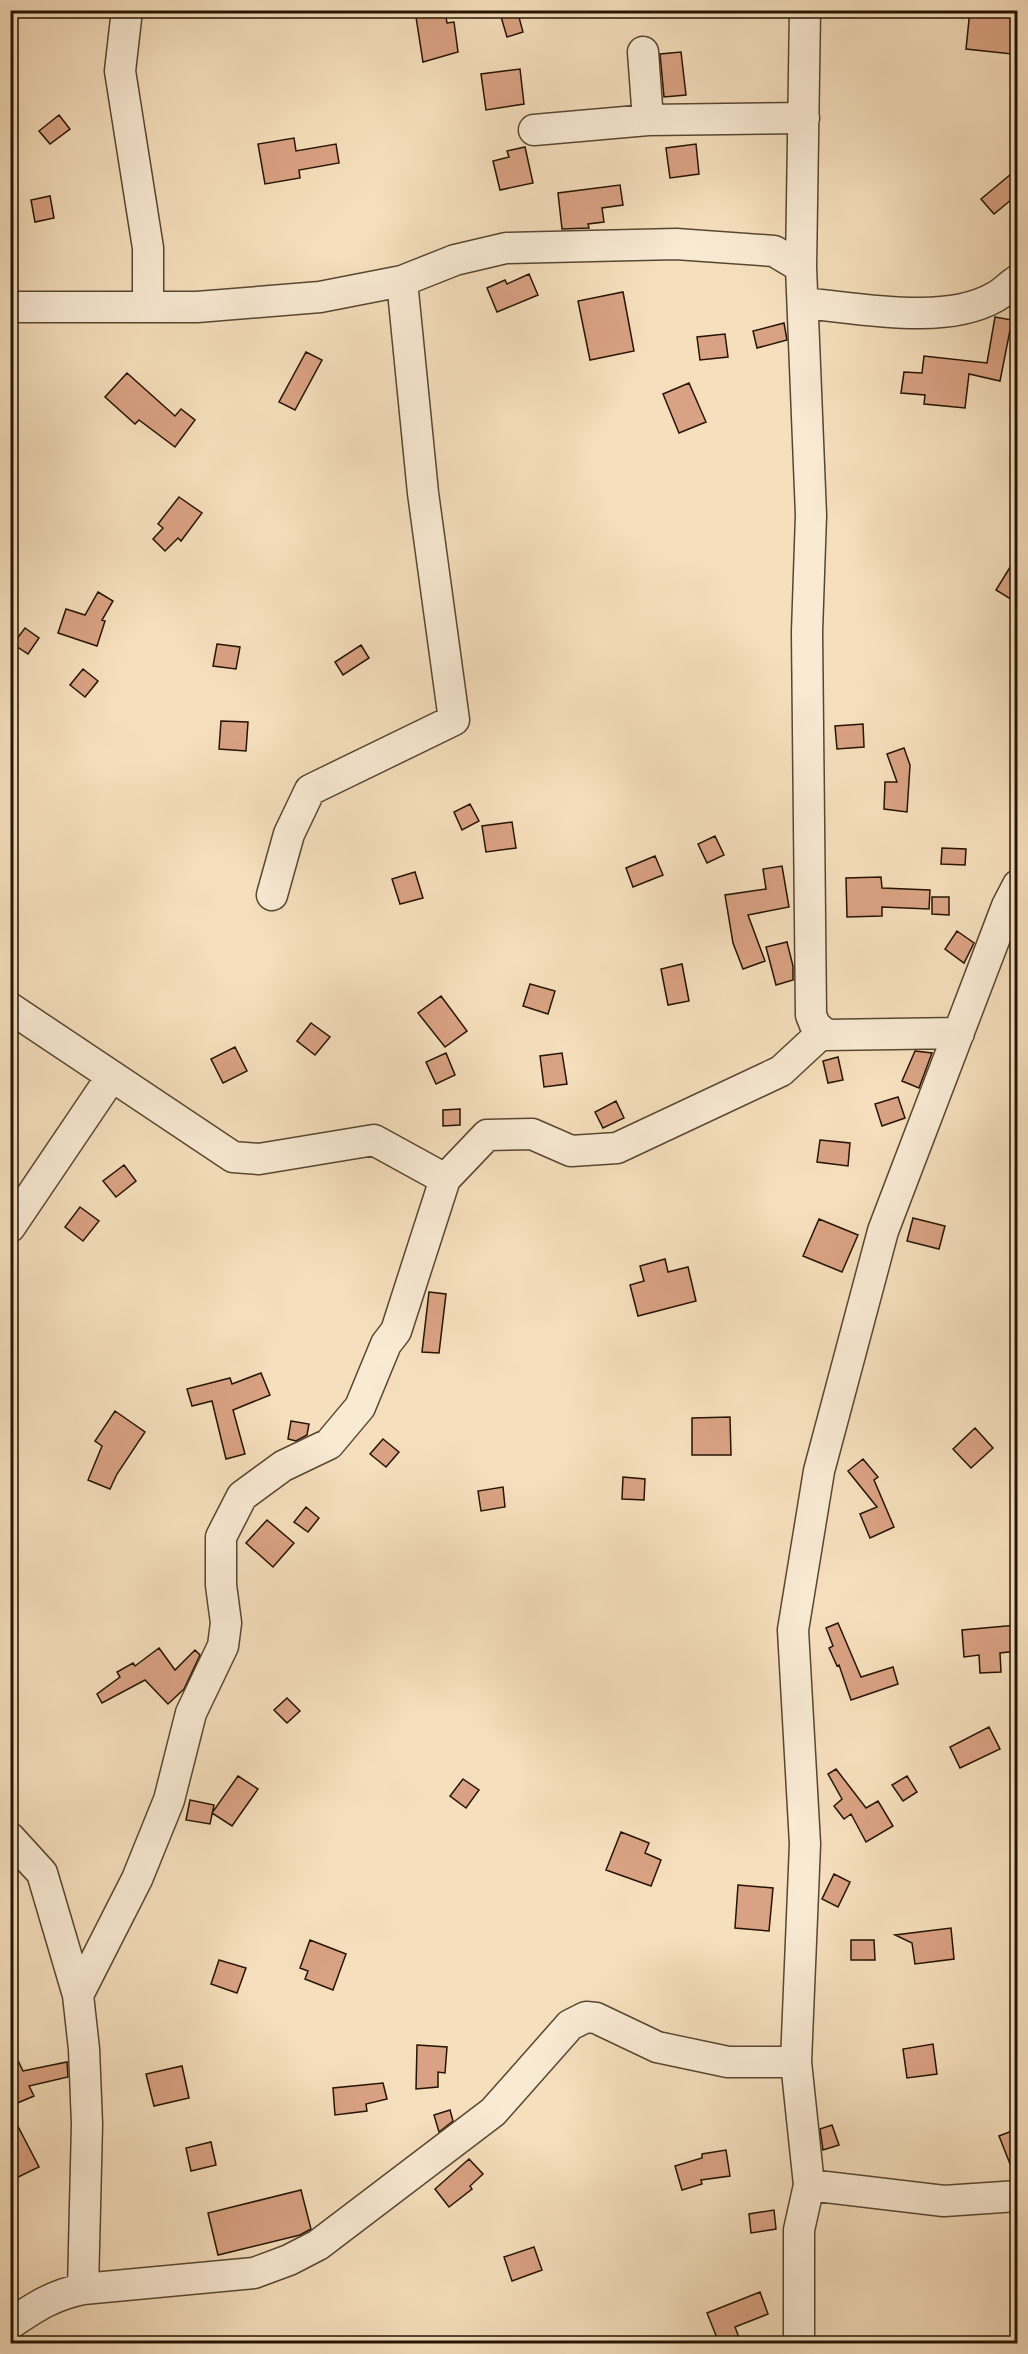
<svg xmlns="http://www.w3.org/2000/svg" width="1028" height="2354" font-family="'IM FELL Double Pica',serif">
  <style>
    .building { fill: #daa284; stroke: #241401; stroke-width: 1.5 }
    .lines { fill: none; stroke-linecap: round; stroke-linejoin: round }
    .minor-casing { stroke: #584730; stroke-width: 33 }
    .minor { stroke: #f9ead4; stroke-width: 30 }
  </style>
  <rect width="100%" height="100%" fill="#f6dfbd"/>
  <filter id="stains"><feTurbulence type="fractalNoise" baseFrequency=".00333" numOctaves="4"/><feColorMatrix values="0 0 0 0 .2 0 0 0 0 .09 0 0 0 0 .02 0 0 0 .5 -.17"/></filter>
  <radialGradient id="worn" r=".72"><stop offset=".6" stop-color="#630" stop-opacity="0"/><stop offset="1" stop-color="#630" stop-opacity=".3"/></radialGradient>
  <path class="building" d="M 499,10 L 517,10 L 523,32 L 507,37 Z
    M 970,10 L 1017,10 L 1012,54 L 966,49 Z
    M 445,12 L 447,23 L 454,22 L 458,52 L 423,62 L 416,17 Z
    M 681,52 L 686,95 L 664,97 L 660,54 Z
    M 520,69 L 524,104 L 486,110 L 481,74 Z
    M 59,115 L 70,129 L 50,144 L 39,131 Z
    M 294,138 L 296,151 L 336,144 L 339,163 L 299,170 L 300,178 L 265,184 L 258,144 Z
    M 696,144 L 699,174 L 670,178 L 666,148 Z
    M 525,147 L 533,183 L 500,190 L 493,161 L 509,157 L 507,151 Z
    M 1017,169 L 1017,195 L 994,214 L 981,199 Z
    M 620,185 L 623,205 L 602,208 L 604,222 L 588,224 L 589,228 L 562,229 L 558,193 Z
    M 50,196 L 54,218 L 35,222 L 31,200 Z
    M 529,274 L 538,295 L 497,312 L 487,288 L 505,280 L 507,284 Z
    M 623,292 L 634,351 L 590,360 L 578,301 Z
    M 995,317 L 1012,320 L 1000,381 L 969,374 L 965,408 L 924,404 L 925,395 L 901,393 L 904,372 L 922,373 L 924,356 L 987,363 Z
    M 784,323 L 787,340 L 757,348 L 753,331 Z
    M 725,334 L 728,357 L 700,360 L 697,337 Z
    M 306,352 L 322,360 L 295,410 L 279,402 Z
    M 127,373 L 175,416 L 181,409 L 195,420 L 175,447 L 139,420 L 135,424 L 105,397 Z
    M 689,383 L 706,422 L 679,433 L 663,394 Z
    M 179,497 L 202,513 L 181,541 L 178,538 L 165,551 L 153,539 L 163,528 L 158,524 Z
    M 1017,556 L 1017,603 L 996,590 Z
    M 98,592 L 113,601 L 102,620 L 105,621 L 97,646 L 58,633 L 66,609 L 85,615 Z
    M 25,628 L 39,638 L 28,654 L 13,644 Z
    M 217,644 L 240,647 L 236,669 L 213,666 Z
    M 361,645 L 369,658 L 343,675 L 335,662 Z
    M 83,669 L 98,681 L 85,697 L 70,685 Z
    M 221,721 L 248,722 L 246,751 L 219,749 Z
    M 863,724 L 864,747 L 837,749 L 835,726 Z
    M 904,748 L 910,765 L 907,812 L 884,809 L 885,782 L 897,782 L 887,754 Z
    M 470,804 L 479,821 L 462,830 L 454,812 Z
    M 512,822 L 516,848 L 486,852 L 482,826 Z
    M 715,836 L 724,855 L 707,863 L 698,844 Z
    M 942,848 L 966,849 L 965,865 L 941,864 Z
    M 655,856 L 663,875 L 633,887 L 626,868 Z
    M 782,866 L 789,907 L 748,915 L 765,961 L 743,969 L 733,943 L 725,895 L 766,889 L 763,869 Z
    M 415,872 L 423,898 L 400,904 L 392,879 Z
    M 881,877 L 882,888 L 930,890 L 929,909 L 882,907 L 882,916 L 847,917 L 846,878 Z
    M 932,897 L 949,897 L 949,915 L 932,914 Z
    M 957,931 L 974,943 L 964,963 L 945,949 Z
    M 787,942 L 793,966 L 793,980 L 776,985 L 766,947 Z
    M 682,964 L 689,1001 L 668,1005 L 661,969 Z
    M 530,984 L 555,991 L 548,1014 L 523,1006 Z
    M 441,996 L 467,1031 L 445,1047 L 418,1013 Z
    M 311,1023 L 330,1037 L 315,1055 L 297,1041 Z
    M 235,1047 L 247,1071 L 223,1083 L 211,1059 Z
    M 915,1051 L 932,1053 L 919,1088 L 902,1081 Z
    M 446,1053 L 455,1075 L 436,1084 L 426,1062 Z
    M 562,1053 L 567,1084 L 544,1087 L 540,1056 Z
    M 838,1057 L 843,1080 L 828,1083 L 823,1061 Z
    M 898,1097 L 905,1118 L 882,1126 L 875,1104 Z
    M 616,1101 L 624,1118 L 603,1128 L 595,1112 Z
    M 460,1109 L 460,1125 L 443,1126 L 443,1110 Z
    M 820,1140 L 850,1143 L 848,1166 L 817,1162 Z
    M 124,1165 L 136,1181 L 116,1197 L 103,1181 Z
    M 80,1207 L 99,1221 L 83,1241 L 65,1227 Z
    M 913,1218 L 945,1226 L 939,1249 L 907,1241 Z
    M 819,1219 L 858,1235 L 842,1272 L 803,1256 Z
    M 665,1259 L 668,1272 L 688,1267 L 696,1301 L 638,1316 L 630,1285 L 644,1281 L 640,1266 Z
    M 429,1292 L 446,1294 L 439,1353 L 422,1352 Z
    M 261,1373 L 270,1395 L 233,1410 L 245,1454 L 226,1459 L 212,1401 L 192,1406 L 187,1389 L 230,1378 L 232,1384 Z
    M 115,1411 L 145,1432 L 117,1474 L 110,1489 L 88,1480 L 102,1446 L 95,1441 Z
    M 730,1417 L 731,1455 L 692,1455 L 692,1418 Z
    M 291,1421 L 309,1424 L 307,1435 L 296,1441 L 288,1439 Z
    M 975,1428 L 993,1448 L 971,1468 L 953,1449 Z
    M 383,1439 L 399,1452 L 386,1467 L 370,1454 Z
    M 863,1459 L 878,1477 L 874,1480 L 894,1527 L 870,1538 L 860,1514 L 877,1507 L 848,1471 Z
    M 623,1477 L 645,1479 L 644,1500 L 622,1499 Z
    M 503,1487 L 505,1507 L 481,1511 L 478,1491 Z
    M 306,1507 L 319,1518 L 308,1532 L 294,1522 Z
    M 267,1520 L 294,1543 L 273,1567 L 246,1543 Z
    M 838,1623 L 861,1677 L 893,1667 L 898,1684 L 851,1700 L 839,1665 L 837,1666 L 829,1648 L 833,1646 L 826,1628 Z
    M 1017,1625 L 1017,1651 L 1000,1653 L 1001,1672 L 980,1673 L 979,1655 L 964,1657 L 962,1630 Z
    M 159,1648 L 175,1670 L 195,1650 L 200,1655 L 184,1689 L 168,1704 L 145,1680 L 102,1703 L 97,1694 L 120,1677 L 117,1672 L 133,1663 L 135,1666 Z
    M 287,1698 L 300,1711 L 287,1723 L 274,1710 Z
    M 989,1727 L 1000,1749 L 960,1768 L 950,1747 Z
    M 836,1769 L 866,1808 L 878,1801 L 893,1826 L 866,1842 L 851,1814 L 844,1819 L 834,1806 L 842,1799 L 828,1774 Z
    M 238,1776 L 258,1789 L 232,1826 L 212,1813 Z
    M 907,1776 L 917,1792 L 903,1801 L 892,1785 Z
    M 463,1779 L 479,1790 L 466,1808 L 450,1796 Z
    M 190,1800 L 214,1805 L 210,1824 L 186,1820 Z
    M 621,1832 L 649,1843 L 645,1853 L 661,1860 L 651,1886 L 606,1870 Z
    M 834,1874 L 850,1882 L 838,1907 L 822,1899 Z
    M 738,1885 L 773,1888 L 769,1931 L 735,1928 Z
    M 951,1928 L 954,1959 L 915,1964 L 912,1943 L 895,1935 Z
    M 310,1940 L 346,1954 L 333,1990 L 305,1979 L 308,1971 L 300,1968 Z
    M 851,1940 L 874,1940 L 875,1960 L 851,1960 Z
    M 219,1960 L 246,1968 L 237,1993 L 211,1984 Z
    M 10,2044 L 23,2071 L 67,2062 L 68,2077 L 29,2086 L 34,2096 L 10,2106 Z
    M 933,2044 L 937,2074 L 907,2078 L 903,2049 Z
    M 417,2045 L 447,2047 L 445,2073 L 438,2072 L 438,2087 L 416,2089 Z
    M 182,2066 L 189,2098 L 154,2106 L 146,2074 Z
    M 383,2083 L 387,2099 L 366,2104 L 367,2111 L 335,2115 L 333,2088 Z
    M 450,2110 L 453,2121 L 439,2132 L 434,2115 Z
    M 10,2111 L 39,2167 L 10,2181 Z
    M 832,2125 L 839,2145 L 823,2150 L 820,2129 Z
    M 1017,2129 L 1017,2179 L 1016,2179 L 999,2136 Z
    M 211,2142 L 216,2165 L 191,2171 L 186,2148 Z
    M 726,2150 L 730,2176 L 701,2180 L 702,2184 L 682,2190 L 675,2166 L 702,2158 L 702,2154 Z
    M 469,2159 L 483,2174 L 470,2186 L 472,2189 L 449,2207 L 435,2189 Z
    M 301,2190 L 311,2229 L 300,2235 L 218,2255 L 208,2213 Z
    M 774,2210 L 776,2229 L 751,2233 L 749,2214 Z
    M 534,2247 L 542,2270 L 512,2281 L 504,2257 Z
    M 760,2292 L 768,2314 L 735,2327 L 741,2343 L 719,2343 L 707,2313 Z"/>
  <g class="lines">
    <defs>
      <path id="minor" d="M 127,10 L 120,71 L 148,248 L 148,307
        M 805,10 L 801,267 L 811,515 L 807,632 L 811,1015 L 815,1025 L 826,1035 L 959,1033
        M 643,52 L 648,120
        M 534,130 L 648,120 L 804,118
        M 803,303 C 859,308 945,326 995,297 C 1003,293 1010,285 1018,280
        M 10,307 L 197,307 L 320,297 L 402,281 L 455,260 L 506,248 L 676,244 L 774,251 L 801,267
        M 272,895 L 289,834 L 310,790 L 454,720 L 423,493 L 402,281
        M 10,1008 L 233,1157 L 259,1159 L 374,1140 L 445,1179
        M 10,1227 L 112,1076
        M 10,1838 L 42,1873 L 78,1995 L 84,2049 L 87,2124 L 83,2289
        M 78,1995 L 137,1879 L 169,1800 L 191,1713 L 223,1646 L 226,1623 L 221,1585 L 221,1537 L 242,1496 L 283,1466 L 329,1444 L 360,1407 L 386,1344 L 396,1331 L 445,1179 L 487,1135 L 532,1134 L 571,1151 L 617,1148 L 781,1071 L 823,1032
        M 809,2185 L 944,2201 L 1018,2196
        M 10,2324 C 35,2307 53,2295 83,2289 L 254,2273 L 289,2260 L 318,2245 L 493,2112 L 570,2025 L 586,2017 L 596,2018 L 657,2047 L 728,2062 L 796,2062
        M 799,2344 L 799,2230 L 809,2185 L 796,2062 L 805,1844 L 793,1630 L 819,1471 L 883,1231 L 1007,906 L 1018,885"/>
    </defs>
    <use href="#minor" class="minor-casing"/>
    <use href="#minor" class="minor"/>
  </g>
  <rect width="1028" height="2354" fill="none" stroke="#f6dfbd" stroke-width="36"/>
  <rect x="12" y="12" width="1004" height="2330" fill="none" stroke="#241401" stroke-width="3"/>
  <rect x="18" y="18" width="992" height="2318" fill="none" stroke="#241401" stroke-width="1.5"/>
  <rect width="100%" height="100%" filter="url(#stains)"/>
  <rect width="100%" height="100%" fill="url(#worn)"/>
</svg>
